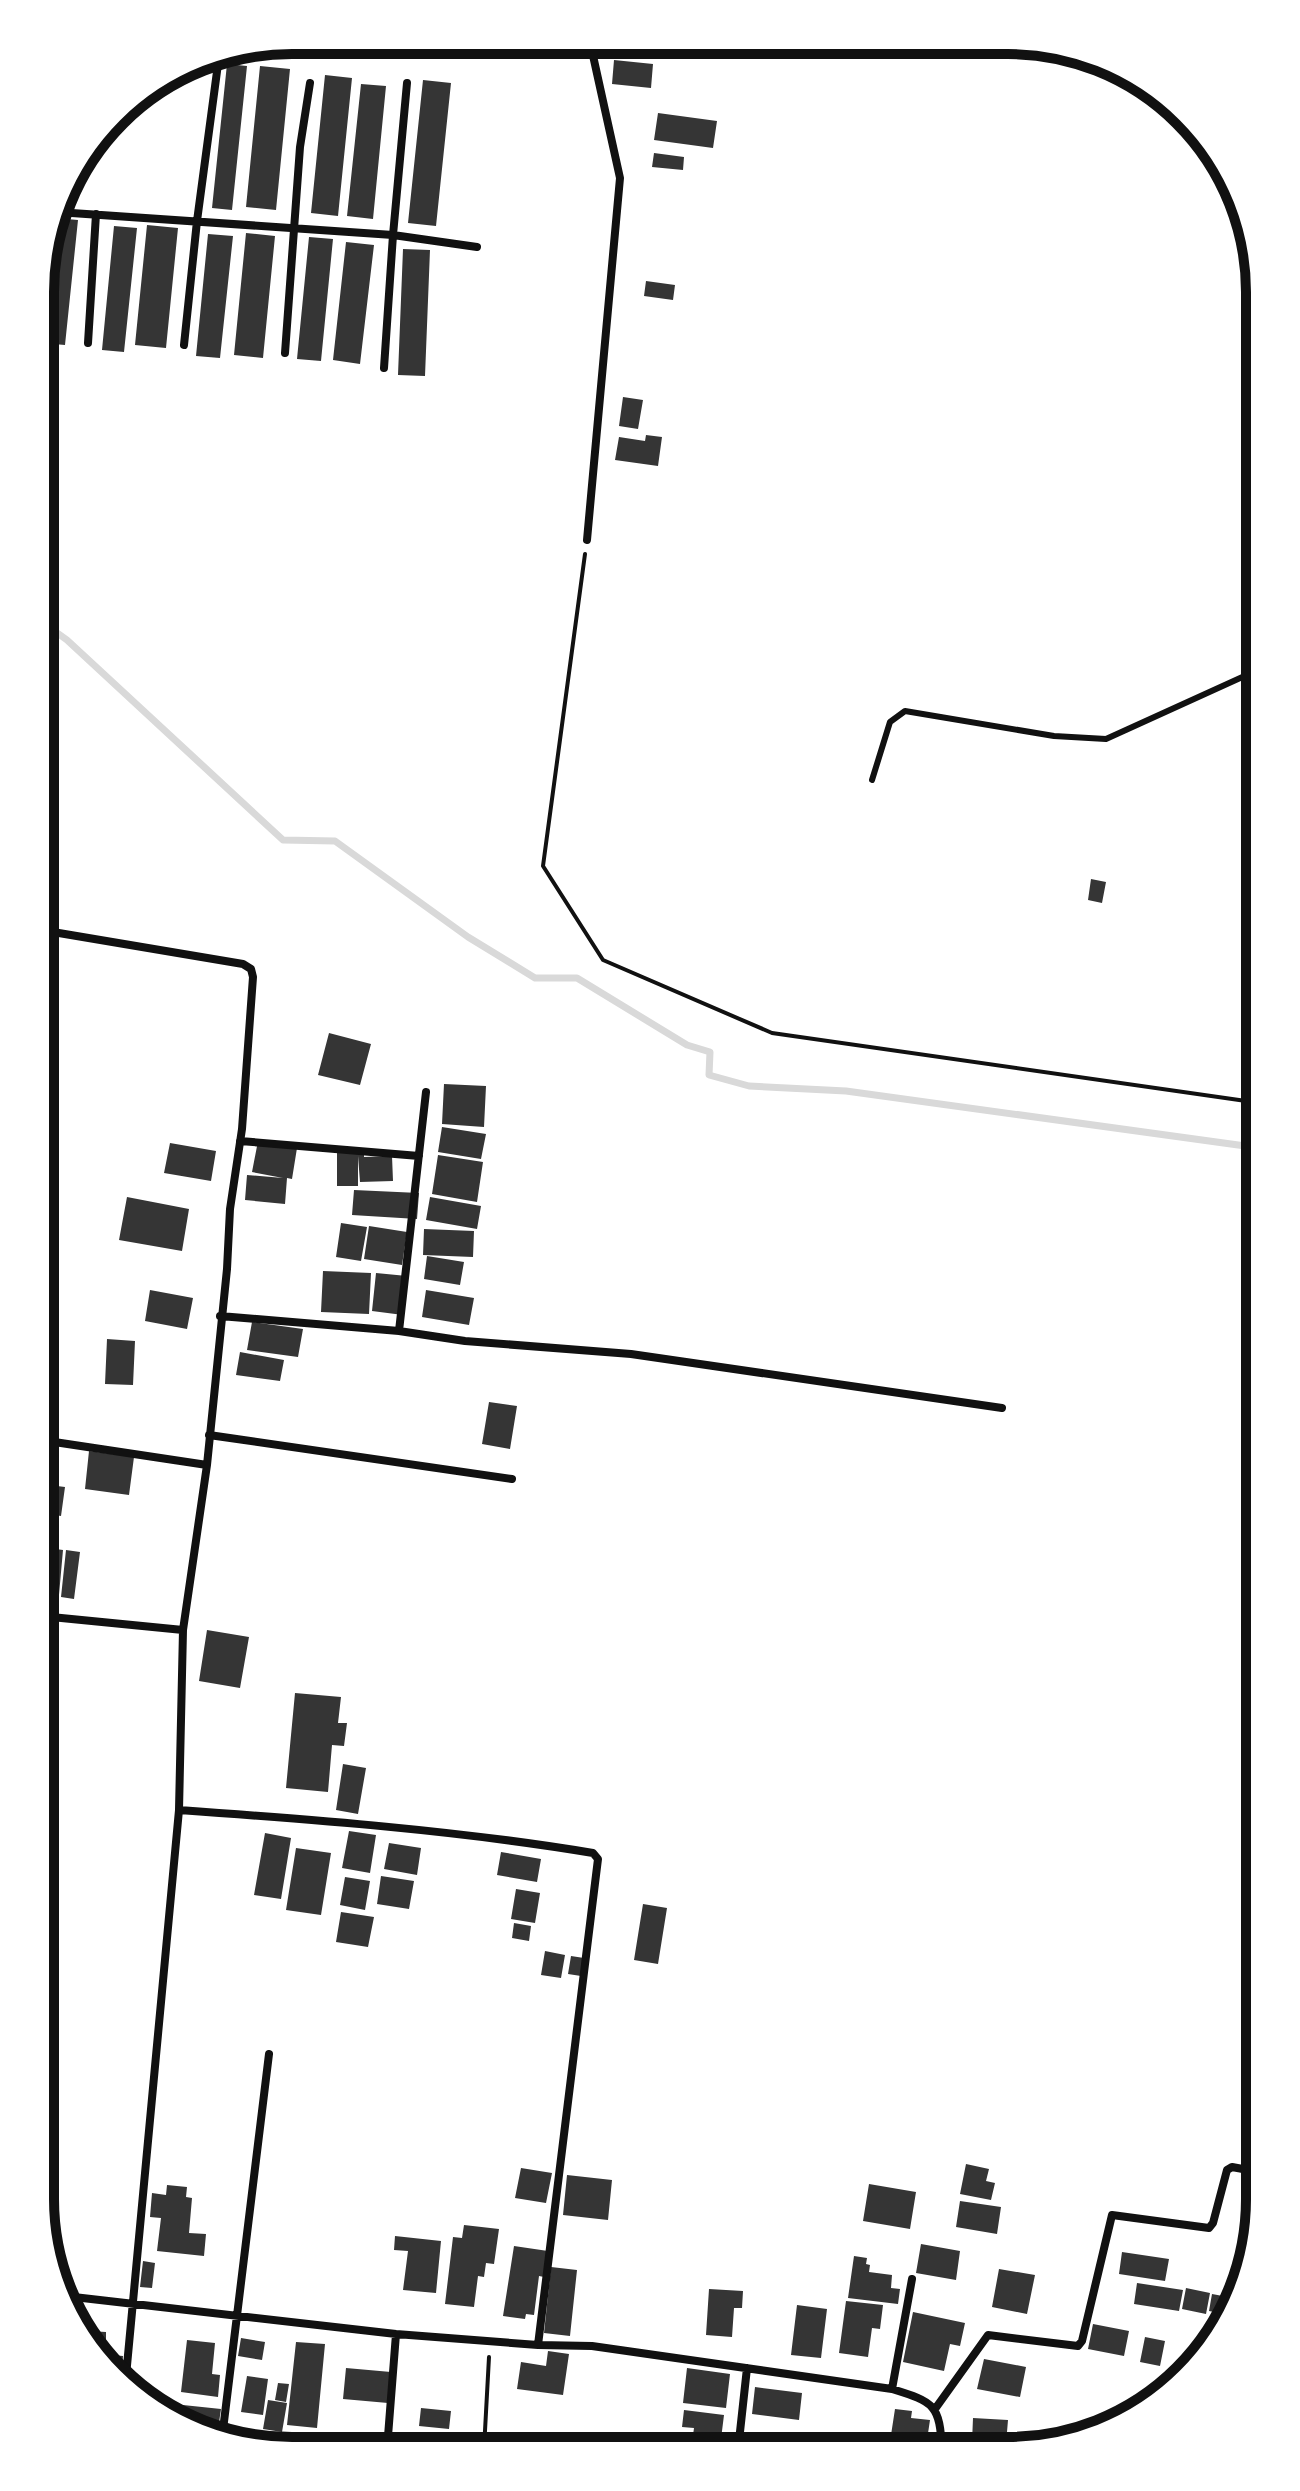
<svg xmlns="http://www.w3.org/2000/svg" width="1300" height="2491" font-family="'DejaVu Sans',sans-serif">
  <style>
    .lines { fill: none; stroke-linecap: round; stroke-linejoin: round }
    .stream { stroke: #d9d9d9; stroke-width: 7 }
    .building { fill: #353535 }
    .path { stroke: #111; stroke-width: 4 }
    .service { stroke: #111; stroke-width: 6 }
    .minor { stroke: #111; stroke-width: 8 }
    .rim { fill: none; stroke: #111; stroke-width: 10 }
  </style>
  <rect width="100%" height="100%" fill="#fff"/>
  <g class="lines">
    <path class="stream" d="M 42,622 L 67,640 L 283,840 L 335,841 L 468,937 L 535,978 L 577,978 L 687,1045 L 710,1052 L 709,1075 L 749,1086 L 846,1091 L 1260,1148"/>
  </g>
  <path class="building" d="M 614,60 L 653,64 L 651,88 L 612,84 Z
    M 227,64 L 247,66 L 232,210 L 212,208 Z
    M 260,66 L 290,69 L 276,210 L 246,207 Z
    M 325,75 L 352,78 L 338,216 L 311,213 Z
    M 423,80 L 451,83 L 436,226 L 408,223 Z
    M 361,84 L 386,86 L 373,219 L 347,216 Z
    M 658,113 L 717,121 L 713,148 L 654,140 Z
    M 654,153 L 684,157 L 683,170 L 652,167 Z
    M 55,218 L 78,220 L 65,345 L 42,343 L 42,289 L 46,246 Z
    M 147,225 L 178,228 L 166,348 L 135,345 Z
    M 114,226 L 137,228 L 124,352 L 102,350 Z
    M 246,233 L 275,236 L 263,358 L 234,355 Z
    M 208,234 L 233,236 L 220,358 L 196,356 Z
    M 309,237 L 333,239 L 321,361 L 297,359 Z
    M 346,242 L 374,245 L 360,364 L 333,360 Z
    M 403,249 L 430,250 L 425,376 L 398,375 Z
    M 646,281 L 675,285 L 673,300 L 644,296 Z
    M 623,397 L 643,400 L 638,429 L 619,426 Z
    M 646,435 L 662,437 L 658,466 L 615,460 L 619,437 L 645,441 Z
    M 1091,879 L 1106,882 L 1102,903 L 1088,900 Z
    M 329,1033 L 371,1044 L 360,1085 L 318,1075 Z
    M 444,1084 L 486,1086 L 484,1127 L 442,1124 Z
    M 442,1127 L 486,1134 L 481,1159 L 438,1152 Z
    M 258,1141 L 297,1148 L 292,1179 L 287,1178 L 285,1204 L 245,1200 L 247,1175 L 283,1178 L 252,1172 Z
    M 170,1143 L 216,1151 L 211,1181 L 164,1173 Z
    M 337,1151 L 364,1151 L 364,1157 L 392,1156 L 393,1181 L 360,1182 L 358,1156 L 358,1186 L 337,1186 Z
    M 438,1155 L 483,1162 L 477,1202 L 432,1194 Z
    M 354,1190 L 419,1193 L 417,1219 L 352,1215 Z
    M 127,1197 L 189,1209 L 182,1251 L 119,1240 Z
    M 430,1197 L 481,1206 L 477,1229 L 426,1220 Z
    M 341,1223 L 367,1227 L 361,1261 L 336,1257 Z
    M 369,1226 L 407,1232 L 402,1265 L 364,1259 Z
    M 424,1229 L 474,1231 L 473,1257 L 423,1255 Z
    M 427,1256 L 464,1262 L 460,1285 L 424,1279 Z
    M 323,1271 L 371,1273 L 369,1314 L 321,1312 Z
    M 376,1273 L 407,1276 L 403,1315 L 372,1311 Z
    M 150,1290 L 193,1298 L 187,1329 L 145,1321 Z
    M 426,1290 L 474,1298 L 469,1325 L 422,1317 Z
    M 252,1322 L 303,1329 L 298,1357 L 247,1350 Z
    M 107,1339 L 135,1341 L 133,1385 L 105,1384 Z
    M 240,1352 L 284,1360 L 280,1381 L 236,1375 Z
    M 489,1402 L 517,1406 L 510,1449 L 482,1444 Z
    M 89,1451 L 134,1457 L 129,1495 L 85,1489 Z
    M 41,1484 L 65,1487 L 61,1516 L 41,1513 Z
    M 41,1547 L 63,1550 L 58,1606 L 41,1604 Z
    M 66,1550 L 80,1552 L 74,1599 L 61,1597 Z
    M 207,1630 L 249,1637 L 240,1688 L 199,1681 Z
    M 295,1693 L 341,1697 L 338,1723 L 347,1723 L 344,1746 L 332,1745 L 328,1792 L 286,1788 Z
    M 343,1764 L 366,1768 L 358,1814 L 336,1810 Z
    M 349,1831 L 376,1835 L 370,1873 L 342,1868 Z
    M 265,1833 L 291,1838 L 281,1899 L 254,1895 Z
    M 389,1843 L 421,1848 L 417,1875 L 384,1869 Z
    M 296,1848 L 331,1853 L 321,1915 L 286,1910 Z
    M 501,1852 L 541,1859 L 537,1882 L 497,1875 Z
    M 381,1876 L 414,1881 L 409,1909 L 377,1904 Z
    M 345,1877 L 370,1881 L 365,1910 L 340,1905 Z
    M 516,1889 L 540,1893 L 535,1923 L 511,1919 Z
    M 643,1904 L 667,1908 L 658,1964 L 634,1960 Z
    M 341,1912 L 374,1917 L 368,1947 L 336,1942 Z
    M 514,1923 L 531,1926 L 529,1941 L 512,1938 Z
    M 545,1951 L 565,1955 L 561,1978 L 541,1975 Z
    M 571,1956 L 584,1958 L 581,1976 L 568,1974 Z
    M 966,2164 L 989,2169 L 986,2181 L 995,2183 L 991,2200 L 960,2194 Z
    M 521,2168 L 552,2173 L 546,2203 L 515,2198 Z
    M 567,2175 L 612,2180 L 608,2220 L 563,2215 Z
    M 869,2184 L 916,2192 L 910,2229 L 863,2221 Z
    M 167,2185 L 187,2187 L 186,2197 L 192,2198 L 189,2233 L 206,2234 L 204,2256 L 157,2251 L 161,2218 L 150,2217 L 152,2193 L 166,2195 Z
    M 960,2201 L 1001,2207 L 997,2234 L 956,2227 Z
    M 464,2225 L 499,2229 L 494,2264 L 486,2263 L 484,2277 L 478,2276 L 474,2307 L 445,2304 L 453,2237 L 462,2238 Z
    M 395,2236 L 441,2241 L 436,2293 L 403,2290 L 408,2251 L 394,2250 Z
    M 921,2244 L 960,2251 L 956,2280 L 916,2273 Z
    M 514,2246 L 548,2251 L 544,2277 L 539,2276 L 534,2315 L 526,2314 L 525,2319 L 503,2316 Z
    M 1122,2252 L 1169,2259 L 1165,2281 L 1119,2274 Z
    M 854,2256 L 867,2258 L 866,2264 L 870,2265 L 869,2272 L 892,2275 L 891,2288 L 900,2289 L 898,2304 L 848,2298 Z
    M 143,2261 L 155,2263 L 152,2288 L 140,2287 Z
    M 551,2267 L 577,2270 L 570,2336 L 544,2333 Z
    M 999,2269 L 1035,2275 L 1027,2314 L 992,2307 Z
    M 1137,2283 L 1183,2290 L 1179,2311 L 1134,2304 Z
    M 1186,2288 L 1210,2293 L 1206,2314 L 1182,2309 Z
    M 709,2289 L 743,2291 L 742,2308 L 734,2308 L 732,2337 L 706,2335 Z
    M 1212,2294 L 1239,2299 L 1229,2315 L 1209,2311 Z
    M 846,2301 L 883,2305 L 880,2329 L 872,2328 L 868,2357 L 839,2353 Z
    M 797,2305 L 827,2309 L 821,2358 L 791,2355 Z
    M 913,2312 L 965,2323 L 960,2346 L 950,2344 L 944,2371 L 903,2362 Z
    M 1093,2324 L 1129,2331 L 1124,2356 L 1088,2349 Z
    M 88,2331 L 106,2332 L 106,2346 L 112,2347 L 112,2355 L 123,2356 L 122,2369 L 113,2368 Z
    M 1145,2337 L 1165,2341 L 1160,2366 L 1140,2362 Z
    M 241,2338 L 265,2342 L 262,2360 L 238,2356 Z
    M 187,2340 L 215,2343 L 212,2374 L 220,2375 L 218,2397 L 181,2392 Z
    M 296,2342 L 325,2344 L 317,2428 L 287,2425 Z
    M 548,2351 L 569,2354 L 563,2395 L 517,2389 L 521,2362 L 546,2366 Z
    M 984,2359 L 1026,2367 L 1020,2397 L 977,2389 Z
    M 346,2368 L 391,2372 L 388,2403 L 343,2399 Z
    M 687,2368 L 730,2374 L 726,2408 L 683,2403 Z
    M 247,2376 L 268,2379 L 263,2415 L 241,2412 Z
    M 278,2383 L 289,2384 L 286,2402 L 275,2400 Z
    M 755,2387 L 802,2393 L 799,2420 L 752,2414 Z
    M 268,2400 L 287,2403 L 282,2432 L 263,2429 Z
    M 183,2405 L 221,2409 L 217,2436 L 180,2425 Z
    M 421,2408 L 451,2411 L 449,2429 L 419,2426 Z
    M 895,2409 L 912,2411 L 911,2418 L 930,2420 L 927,2440 L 891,2435 Z
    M 684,2410 L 724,2415 L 721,2439 L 693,2435 L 694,2428 L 682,2427 Z
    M 973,2418 L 1008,2420 L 1006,2444 L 972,2442 Z
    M 687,2443 L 728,2448 L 727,2450 L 687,2450 Z
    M 975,2447 L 1007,2449 L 1007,2451 L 975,2451 Z"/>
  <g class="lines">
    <path class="path" d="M 585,554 L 543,866 L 603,960 L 772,1033 L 1260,1103
      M 484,2449 L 489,2357"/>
    <path class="service" d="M 872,780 L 890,722 L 905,711 L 1054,736 L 1106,739 L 1260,669"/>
    <path class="minor" d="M 648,42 L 716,47
      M 57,212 L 393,235 L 477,247
      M 88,343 L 96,214
      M 184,345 L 197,221 L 218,64
      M 285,353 L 300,147 L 310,83
      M 384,368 L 393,235 L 407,83
      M 587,540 L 620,178 L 590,42
      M 41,930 L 243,964 L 251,969 L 253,977 L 242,1129 L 230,1209 L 227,1269 L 207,1465 L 183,1630 L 179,1810 L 125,2387
      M 240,1141 L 419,1156
      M 220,1316 L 399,1331 L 465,1341 L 631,1354 L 1002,1408
      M 399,1331 L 426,1092
      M 209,1435 L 512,1479
      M 41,1440 L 207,1465
      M 41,1616 L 183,1630
      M 179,1810 C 317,1820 455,1830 593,1853 L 598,1859 L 538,2345
      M 65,2296 L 396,2334 L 538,2345 L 592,2346 L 892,2389 C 934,2402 940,2404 942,2451
      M 892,2389 L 912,2279
      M 935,2409 L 988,2335 L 1078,2346 L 1082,2341 L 1112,2215 L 1209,2228 L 1213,2223 L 1227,2170 L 1232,2167 L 1259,2172
      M 222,2438 L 269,2054
      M 387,2449 L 396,2334
      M 738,2450 L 747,2368"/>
  </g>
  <path d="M0 0H1300V2491H0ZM292 54H1008A238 238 0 0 1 1246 292V2199A238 238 0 0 1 1008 2437H292A238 238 0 0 1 54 2199V292A238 238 0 0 1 292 54Z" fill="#fff" fill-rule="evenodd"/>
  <path class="rim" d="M292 54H1008A238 238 0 0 1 1246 292V2199A238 238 0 0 1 1008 2437H292A238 238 0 0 1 54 2199V292A238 238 0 0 1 292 54Z"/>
</svg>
